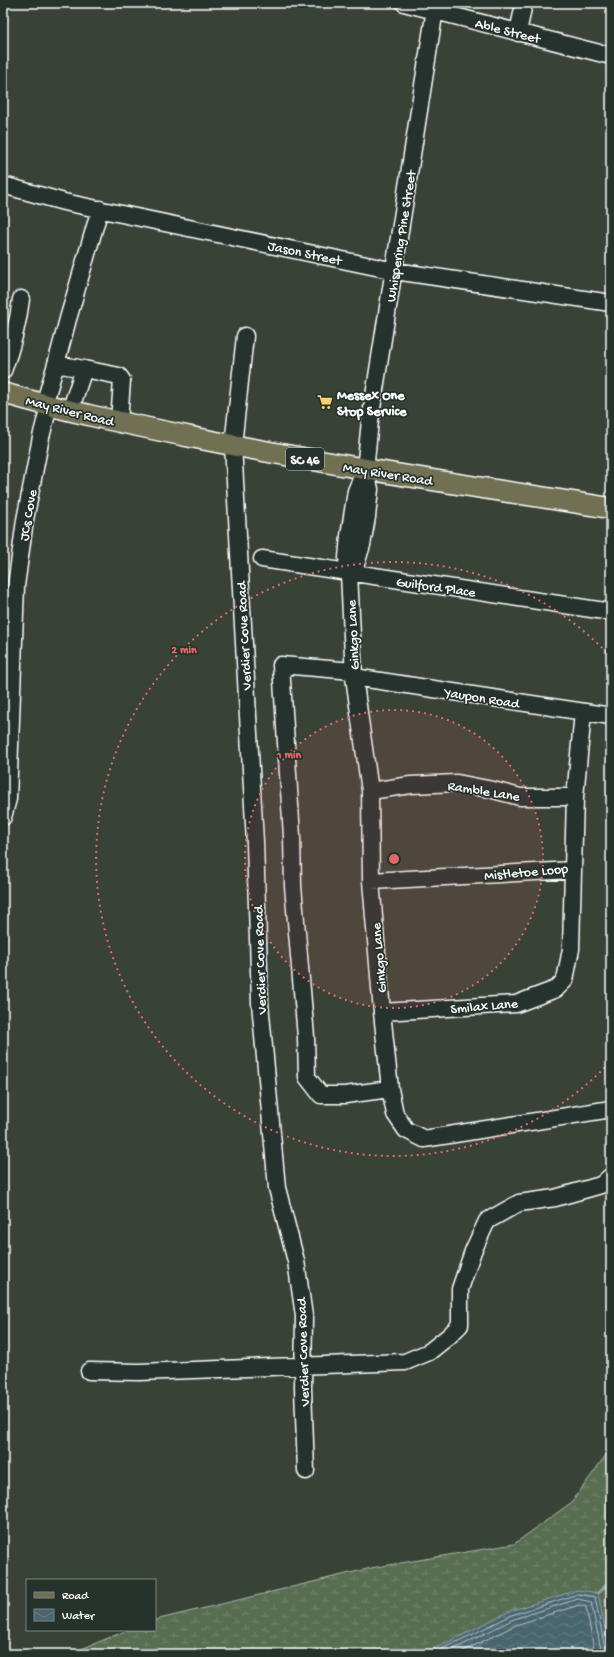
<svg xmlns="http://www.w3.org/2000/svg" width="614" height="1657" font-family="'Gochi Hand',sans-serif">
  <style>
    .wetland { fill: url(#wetland-marsh); stroke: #acb6a8 }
    .water { fill: url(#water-waves); stroke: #92a3a9 }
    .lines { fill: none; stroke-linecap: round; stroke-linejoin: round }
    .shore { stroke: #b7c2c6; stroke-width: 1 }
    .stream { stroke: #92a3a9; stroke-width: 3.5 }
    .minor-casing { stroke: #fff; stroke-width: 19 }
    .major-casing { stroke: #fff; stroke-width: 23 }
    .minor { stroke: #26332d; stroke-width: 16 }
    .major { stroke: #716f52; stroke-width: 20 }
    .ring { fill: none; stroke: #e26868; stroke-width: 2; stroke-dasharray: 2 4 }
    .labels { text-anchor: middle; stroke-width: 3.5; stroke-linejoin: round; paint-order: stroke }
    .shield { fill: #26332d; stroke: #bec2c0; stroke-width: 1 }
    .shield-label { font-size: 13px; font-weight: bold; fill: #fff }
    .street-label { font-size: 14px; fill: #fff; stroke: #26332d }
    .poi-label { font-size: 14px; font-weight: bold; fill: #fff; stroke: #26332d; text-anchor: start }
    .centre { fill: #e26868; stroke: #26332d; stroke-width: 2 }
    .ring-label { font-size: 12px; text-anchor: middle; font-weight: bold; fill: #e26868; stroke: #26332d; stroke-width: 3.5; stroke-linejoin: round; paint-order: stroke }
  </style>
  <defs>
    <pattern id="wetland-marsh" width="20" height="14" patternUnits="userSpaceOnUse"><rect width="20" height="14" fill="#596e51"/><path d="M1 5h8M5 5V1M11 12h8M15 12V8" fill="none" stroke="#72846b"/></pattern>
    <pattern id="water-waves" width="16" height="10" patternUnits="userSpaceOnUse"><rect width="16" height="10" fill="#4a6670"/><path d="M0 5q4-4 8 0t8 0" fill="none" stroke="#657d85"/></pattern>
  </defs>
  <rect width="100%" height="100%" fill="#394237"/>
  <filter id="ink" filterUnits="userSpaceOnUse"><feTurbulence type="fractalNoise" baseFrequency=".025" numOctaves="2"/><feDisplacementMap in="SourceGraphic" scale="8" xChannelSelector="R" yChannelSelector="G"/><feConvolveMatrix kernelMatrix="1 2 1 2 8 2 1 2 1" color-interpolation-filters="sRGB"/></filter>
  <g filter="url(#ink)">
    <path class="wetland" d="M 611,1448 L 611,1654 L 434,1649 L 413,1654 L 69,1654 L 128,1630 L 155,1630 L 155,1620 L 371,1568 L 514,1544 L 572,1502 Z"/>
    <path class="water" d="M 578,1590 L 598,1593 L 610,1654 L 413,1654 L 434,1649 L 510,1611 Z"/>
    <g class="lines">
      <path class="shore" d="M 429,1654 L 436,1652 L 512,1615 L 578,1594 L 595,1597 L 605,1649 L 607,1652 L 611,1653
        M 444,1654 L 514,1619 L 578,1599 L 591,1602 L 602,1654
        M 457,1654 L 516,1625 L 579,1605 L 586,1607 L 595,1654"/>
      <path class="stream" d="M 598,1593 L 611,1581"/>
      <defs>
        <path id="minor" d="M 404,3 L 611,56
          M 518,33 L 524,3
          M 3,185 L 64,202 L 395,271 L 611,303
          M 245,336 L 233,445 L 255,842 L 260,1003 L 277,1188 L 296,1261 L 304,1316 L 303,1388 L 306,1471
          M 56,364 L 68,319 L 100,209
          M 3,371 C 12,347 18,324 21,299
          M 44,405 L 56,364 L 84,369
          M 70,411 L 84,369 L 119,376 L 122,380 L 119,422
          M 365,470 L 370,489 L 367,517 L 362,545 L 356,564 L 349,573 L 347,558 L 349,536 L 356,491 L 365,470 L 370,421 L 436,3
          M 262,559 L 611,612
          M 349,573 L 354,677 L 370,791 L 371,881 L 382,1012 L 390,1089 L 395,1114 L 406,1130 L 424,1139 L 611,1109
          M 353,671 L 281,665 L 292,836 L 293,886 L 306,1037 L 307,1077 L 321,1095 L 345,1095 L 390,1089
          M 354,677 L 611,716
          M 370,791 L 411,785 L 457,783 L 493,790 L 520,797 L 575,797
          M 3,817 L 8,799 L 16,586 L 25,520 L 41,437 L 49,406
          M 371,881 L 573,870 L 575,797 L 583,712
          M 382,1012 L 516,1004 L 556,989 L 565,980 L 571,949 L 573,870
          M 89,1371 L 139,1372 L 405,1362 L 429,1352 L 449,1336 L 460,1325 L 460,1289 L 473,1251 L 487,1221 L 519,1203 L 555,1198 L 601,1185 L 611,1176"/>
        <path id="major" d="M 3,393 C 65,411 128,424 191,437 C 330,465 470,486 611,508"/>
      </defs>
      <use href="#minor" class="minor-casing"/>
      <use href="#major" class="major-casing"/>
      <use href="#minor" class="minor"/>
      <use href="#major" class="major"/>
    </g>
  </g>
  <circle cx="394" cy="859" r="149" fill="#e26868" fill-opacity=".12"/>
  <g class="ring">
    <circle cx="394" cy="859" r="149"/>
    <path d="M609 1063A297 297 0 1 1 609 655"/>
  </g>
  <defs>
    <symbol id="supermarket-bare" viewBox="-9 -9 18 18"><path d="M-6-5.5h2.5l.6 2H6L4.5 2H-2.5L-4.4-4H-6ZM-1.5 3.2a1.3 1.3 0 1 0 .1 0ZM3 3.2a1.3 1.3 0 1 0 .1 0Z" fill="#ffd166" stroke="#26332d" stroke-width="2.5" paint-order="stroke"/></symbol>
  </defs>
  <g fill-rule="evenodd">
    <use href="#supermarket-bare" x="314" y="391" width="22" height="22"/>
  </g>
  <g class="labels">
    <rect class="shield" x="286" y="448" width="38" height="22" rx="3"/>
    <g class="shield-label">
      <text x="305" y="464">SC 46</text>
    </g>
    <g class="street-label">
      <text transform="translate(508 30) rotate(14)" y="5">Able Street</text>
      <text transform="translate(400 236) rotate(-81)" y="5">Whispering Pine Street</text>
      <text transform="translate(305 252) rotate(12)" y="5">Jason Street</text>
      <text transform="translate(70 410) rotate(14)" y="5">May River Road</text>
      <text transform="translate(388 473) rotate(9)" y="5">May River Road</text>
      <text transform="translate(27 515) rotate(-80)" y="5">JCs Cove</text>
      <text transform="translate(436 586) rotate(8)" y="5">Guilford Place</text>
      <text transform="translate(352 635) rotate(-93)" y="5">Ginkgo Lane</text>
      <text transform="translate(243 636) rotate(-93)" y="5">Verdier Cove Road</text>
      <text transform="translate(482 697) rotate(9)" y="5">Yaupon Road</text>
      <text transform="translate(484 790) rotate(9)" y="5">Ramble Lane</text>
      <text transform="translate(526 871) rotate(-5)" y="5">Mistletoe Loop</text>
      <text transform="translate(378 958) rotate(-95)" y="5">Ginkgo Lane</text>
      <text transform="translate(259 960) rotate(-92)" y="5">Verdier Cove Road</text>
      <text transform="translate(484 1005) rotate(-5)" y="5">Smilax Lane</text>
      <text transform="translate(302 1352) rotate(-92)" y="5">Verdier Cove Road</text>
    </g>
    <g class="poi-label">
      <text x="337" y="399">Messex One<tspan x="337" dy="16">Stop Service</tspan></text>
    </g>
  </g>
  <circle cx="394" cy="859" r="6" class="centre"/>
  <g class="ring-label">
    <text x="184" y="653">2 min</text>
    <text x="289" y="758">1 min</text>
  </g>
  <rect width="614" height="1657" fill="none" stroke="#26332d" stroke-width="16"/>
  <rect x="8" y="8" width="598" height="1641" fill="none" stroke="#fff" stroke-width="1.5" filter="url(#ink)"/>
  <rect x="26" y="1579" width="130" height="52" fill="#26332d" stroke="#7d8581"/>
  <rect x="34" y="1592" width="20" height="6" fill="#716f52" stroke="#7d8581"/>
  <text x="62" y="1599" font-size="12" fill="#ffffff">Road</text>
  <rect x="34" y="1609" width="20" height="12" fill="url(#water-waves)" stroke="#7d8581"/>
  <text x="62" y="1619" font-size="12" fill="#ffffff">Water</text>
</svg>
